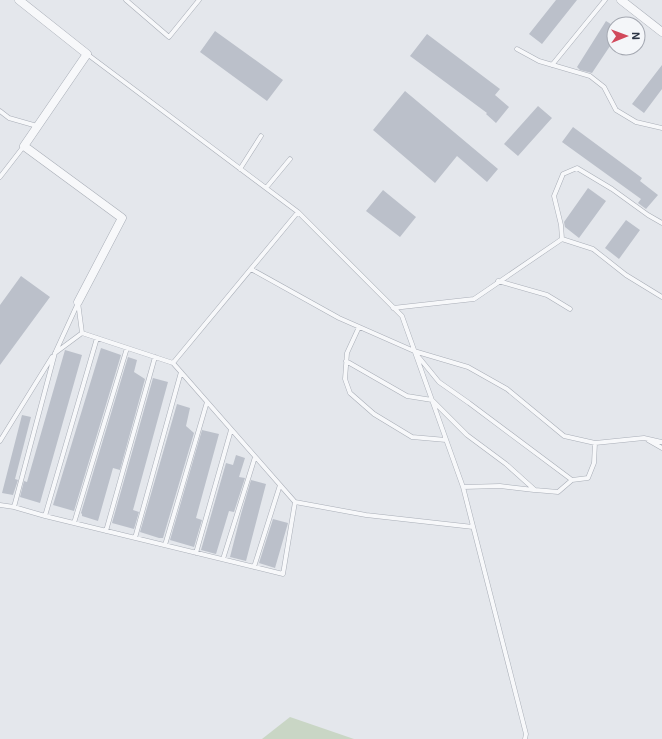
<svg xmlns="http://www.w3.org/2000/svg" width="662" height="739" font-family="'Exo 2',sans-serif">
  <style>
    .green { fill: #c9d6c5 }
    .building { fill: #bbc0ca }
    .lines { fill: none; stroke-linecap: round; stroke-linejoin: round }
    .lane-casing { stroke: #a9aeb7; stroke-width: 5 }
    .street-casing { stroke: #a9aeb7; stroke-width: 9 }
    .lane { stroke: #f7f8fa; stroke-width: 4 }
    .street { stroke: #f7f8fa; stroke-width: 8 }
  </style>
  <rect width="100%" height="100%" fill="#e4e7ec"/>
  <path class="green" d="M 290,717 L 354,739 L 262,739 Z"/>
  <path class="building" d="M 556,0 L 577,0 L 542,44 L 529,34 Z
    M 606,21 L 614,26 L 614,40 L 592,73 L 580,70 L 577,67 Z
    M 215,31 L 283,80 L 267,101 L 200,52 Z
    M 427,34 L 500,89 L 495,95 L 509,107 L 496,123 L 486,114 L 487,113 L 410,56 Z
    M 662,65 L 662,89 L 644,113 L 632,104 Z
    M 405,91 L 498,169 L 487,182 L 457,156 L 435,183 L 373,130 Z
    M 538,106 L 552,118 L 518,156 L 504,144 Z
    M 573,127 L 642,178 L 640,181 L 658,195 L 646,209 L 638,203 L 641,199 L 562,142 Z
    M 588,188 L 606,201 L 579,238 L 565,227 L 564,222 Z
    M 383,190 L 416,217 L 400,237 L 366,211 Z
    M 626,220 L 640,230 L 619,259 L 605,248 Z
    M 21,276 L 50,297 L 0,365 L 0,305 Z
    M 101,348 L 121,355 L 74,511 L 53,505 Z
    M 65,350 L 82,355 L 40,503 L 20,497 L 24,481 L 27,482 Z
    M 128,357 L 137,360 L 134,372 L 145,379 L 120,470 L 113,468 L 98,521 L 82,516 L 82,514 L 81,513 Z
    M 153,378 L 168,382 L 133,510 L 139,512 L 134,529 L 112,523 Z
    M 177,404 L 190,408 L 186,426 L 194,433 L 163,538 L 159,538 L 140,532 Z
    M 22,415 L 31,417 L 15,479 L 18,480 L 13,495 L 2,493 Z
    M 202,430 L 219,434 L 196,518 L 202,520 L 194,547 L 170,540 Z
    M 236,455 L 245,458 L 239,477 L 245,478 L 234,512 L 229,511 L 216,554 L 201,550 L 226,463 L 233,465 Z
    M 251,480 L 266,484 L 246,561 L 230,557 L 241,514 Z
    M 273,519 L 288,523 L 275,568 L 259,563 Z"/>
  <g class="lines">
    <defs>
      <path id="lane" d="M 126,0 L 169,37 L 199,0
        M 517,49 L 539,61 L 590,76 L 604,87 L 616,110 L 636,122 L 662,128
        M 87,54 L 298,212 L 402,316 L 463,487 L 526,734 L 525,739
        M 552,65 L 605,0
        M 0,111 L 9,118 L 37,126
        M 240,169 L 261,136
        M 0,177 L 24,146
        M 266,188 L 290,159
        M 562,239 L 593,249 L 626,275 L 662,297
        M 251,269 L 339,318 L 414,351 L 468,367 L 507,389 L 564,436 L 595,443 L 644,438 L 662,442
        M 498,281 L 547,295 L 570,309
        M 78,302 L 82,333 L 173,363 L 298,212
        M 393,308 L 474,299 L 562,239 L 561,225 L 554,196 L 563,174 L 577,168 L 612,189 L 648,215 L 662,223
        M 359,327 L 347,353 L 345,379 L 350,393 L 374,414 L 412,437 L 446,440
        M 56,351 L 78,303
        M 417,355 L 439,382 L 469,403 L 572,480 L 588,478 L 594,463 L 595,443
        M 346,361 L 407,396 L 432,400 L 467,435 L 506,464 L 535,490 L 558,492 L 572,480
        M 648,440 L 662,448
        M 0,441 L 52,357
        M 463,487 L 500,486 L 534,490
        M 295,502 L 366,515 L 473,527
        M 0,505 L 14,507 L 45,516 L 283,574 L 295,502 L 173,363
        M 14,507 L 55,353 L 82,333
        M 45,516 L 97,338
        M 74,523 L 127,348
        M 106,531 L 155,357
        M 135,538 L 181,372
        M 165,545 L 207,402
        M 196,553 L 231,430
        M 223,559 L 255,457
        M 254,567 L 280,485"/>
      <path id="street" d="M 19,0 L 87,54 L 24,146 L 122,218 L 78,302
        M 621,0 L 662,32"/>
    </defs>
    <use href="#lane" class="lane-casing"/>
    <use href="#street" class="street-casing"/>
    <use href="#lane" class="lane"/>
    <use href="#street" class="street"/>
  </g>
  <g transform="translate(626 36) rotate(89)"><circle r="19" fill="#f4f6f9" stroke="#a4a8b1"/>
  <path d="M0-3L7 15L0 10L-7 15Z" fill="#d1495b"/>
  <text y="-6" font-size="11" font-weight="bold" text-anchor="middle" fill="#2b3445">N</text>
  </g>
</svg>
